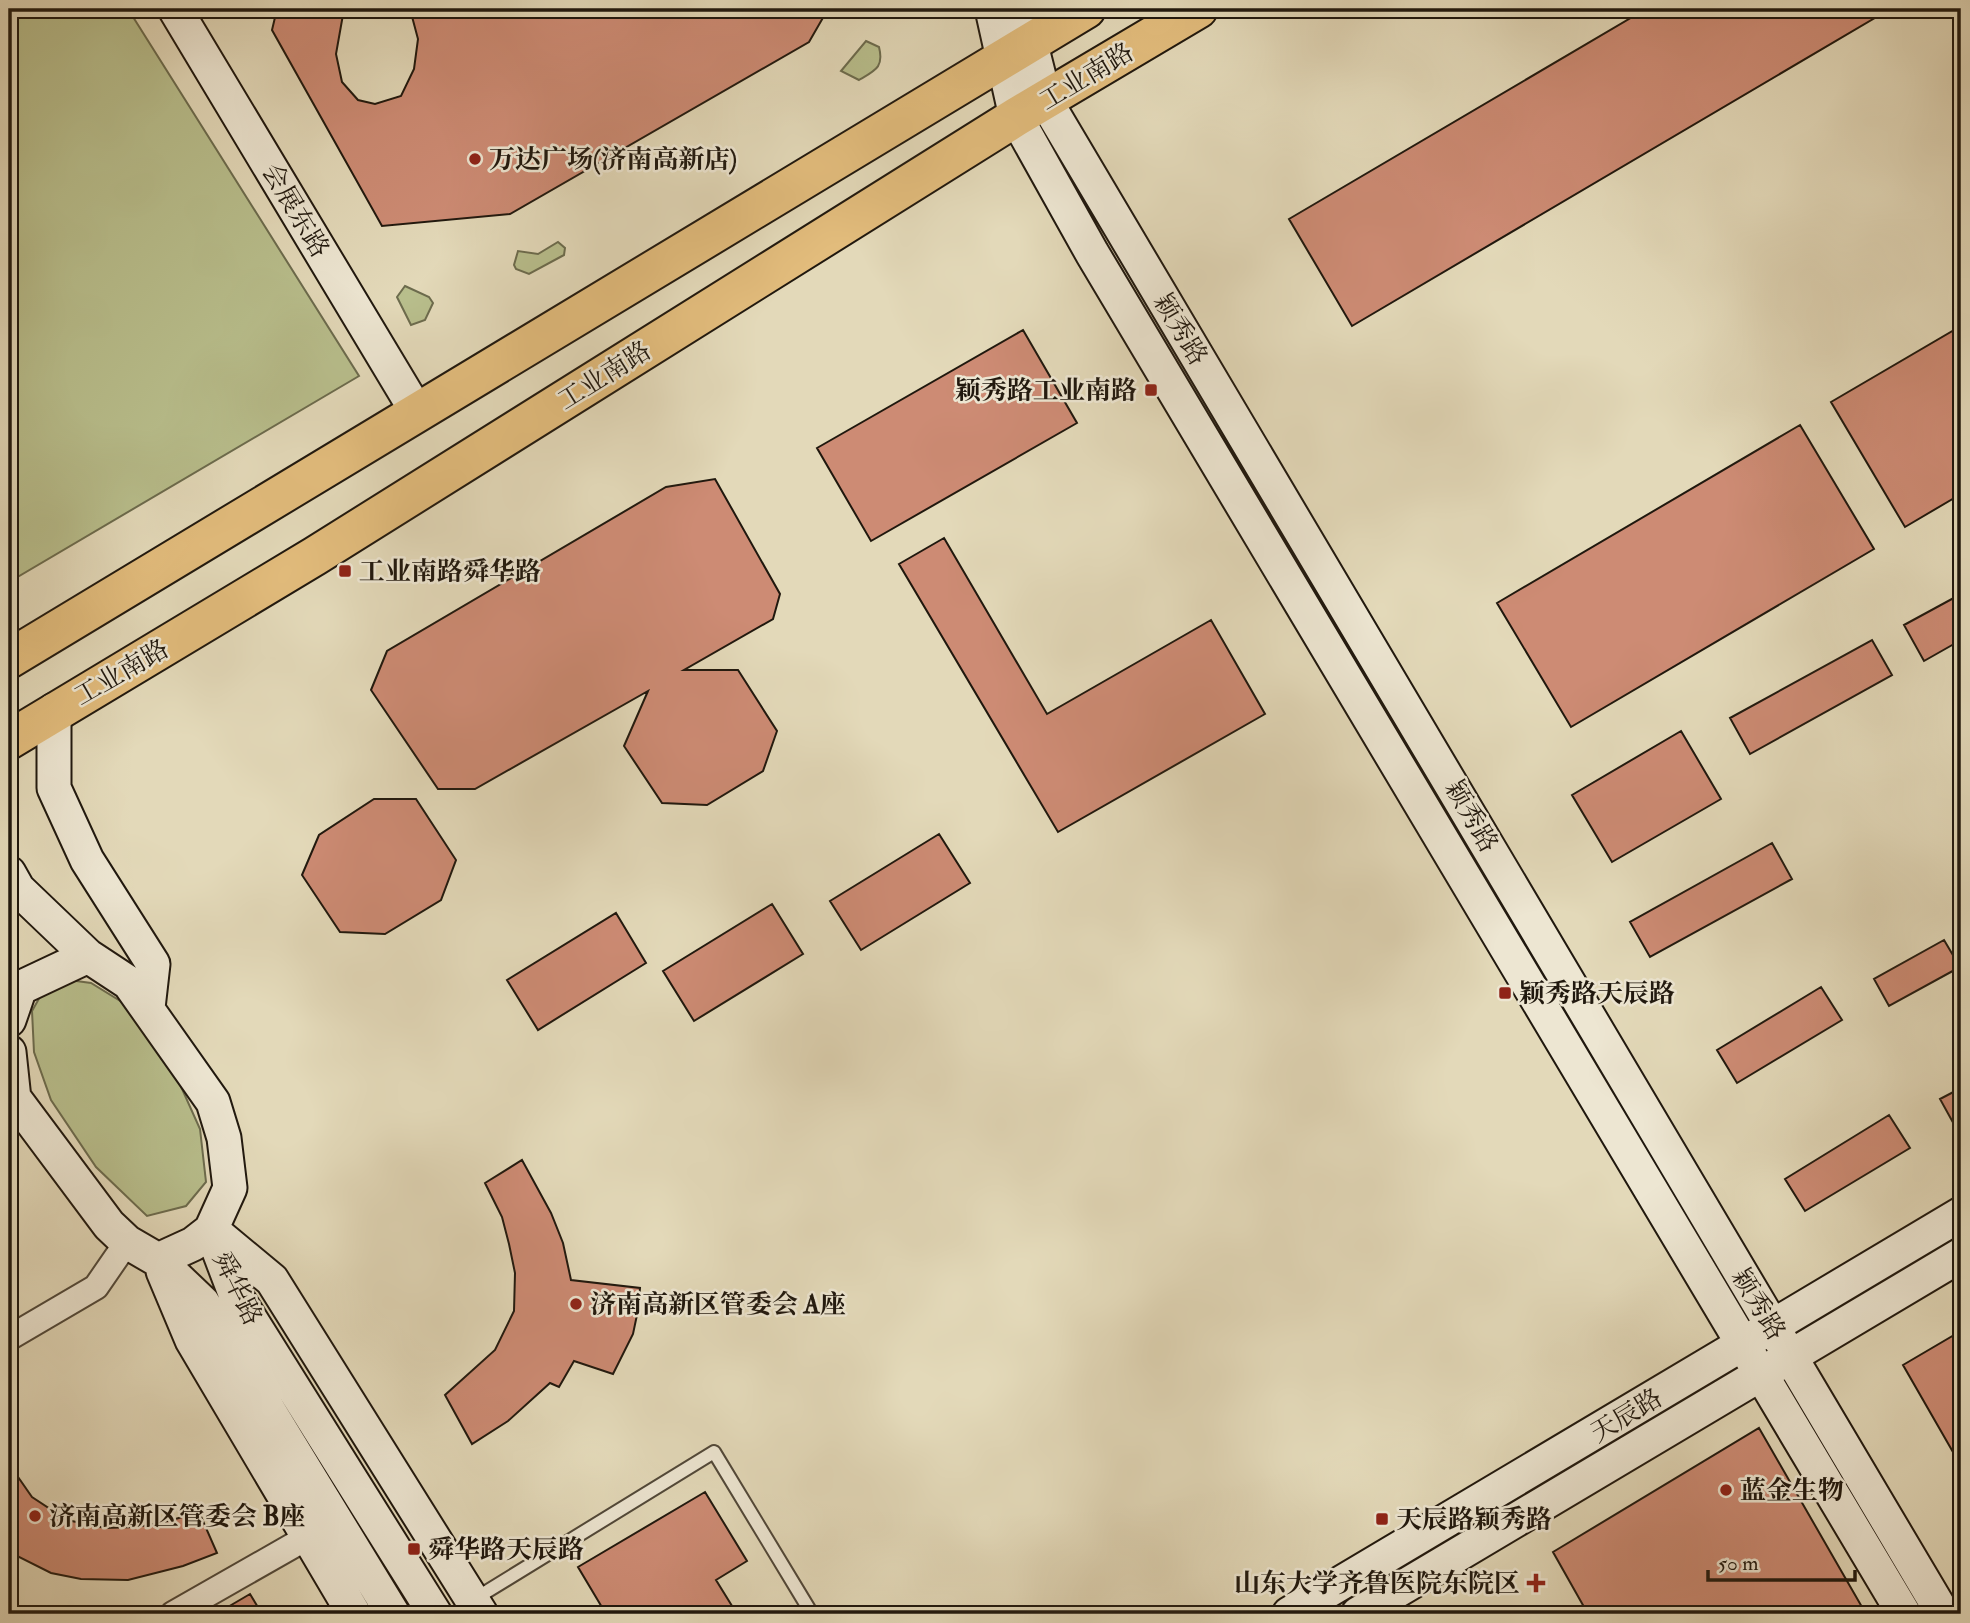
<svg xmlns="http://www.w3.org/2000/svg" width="1970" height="1623" font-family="'IM FELL Double Pica','Noto Serif SC',serif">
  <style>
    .green { fill: #b8be8c; stroke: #6c6b4d; stroke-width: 2 }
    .building { fill: #cd8b74; stroke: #20180e; stroke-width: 2 }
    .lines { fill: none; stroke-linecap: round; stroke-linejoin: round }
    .lane-casing { stroke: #514839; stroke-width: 16 }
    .street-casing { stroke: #514839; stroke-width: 28 }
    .secondary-casing { stroke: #20180e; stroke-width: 37 }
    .primary-casing { stroke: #20180e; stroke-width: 42 }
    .lane { stroke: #ede6d2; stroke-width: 12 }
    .street { stroke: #ede6d2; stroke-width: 24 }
    .secondary { stroke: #ede6d2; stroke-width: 33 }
    .primary { stroke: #e2bc7c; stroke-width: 38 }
    .poi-dot { fill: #8f2418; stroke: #ede6d2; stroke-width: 2.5 }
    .labels { text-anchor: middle; stroke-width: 5; stroke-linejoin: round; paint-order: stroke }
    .street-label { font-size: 26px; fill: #20180e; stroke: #ede6d2 }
    .poi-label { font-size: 26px; font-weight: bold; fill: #20180e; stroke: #ede6d2; text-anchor: start }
  </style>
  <rect width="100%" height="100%" fill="#e3d9b9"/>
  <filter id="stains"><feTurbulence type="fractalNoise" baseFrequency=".00286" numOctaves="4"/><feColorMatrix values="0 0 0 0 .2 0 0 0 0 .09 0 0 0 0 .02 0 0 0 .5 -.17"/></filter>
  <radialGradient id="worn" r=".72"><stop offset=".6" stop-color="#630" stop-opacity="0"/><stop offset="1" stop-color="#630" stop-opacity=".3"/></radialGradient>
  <path class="green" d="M 27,9 L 128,9 L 359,376 L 9,582 L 9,20 Z
    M 866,41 L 879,47 C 884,67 876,70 859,80 L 841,71 Z
    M 558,242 L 565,248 L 564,255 L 529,274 L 516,269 L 514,265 L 518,251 L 538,254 Z
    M 405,286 L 429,297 L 433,303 L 425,320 L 411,325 L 397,297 Z
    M 69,980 L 91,983 L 130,1007 L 174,1071 L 200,1129 L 206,1182 L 186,1206 L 147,1216 L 96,1167 L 51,1100 L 34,1052 L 32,1011 L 45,988 Z"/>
  <path class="building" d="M 277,9 L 344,9 L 336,54 L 342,82 L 358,100 L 375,104 L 401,96 L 414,69 L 418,39 L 410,9 L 828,9 L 809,42 L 510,214 L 382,226 L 272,30 Z
    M 1646,9 L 1890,9 L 1352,326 L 1289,219 Z
    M 1961,326 L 1961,494 L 1905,527 L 1831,402 Z
    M 1023,330 L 1077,423 L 871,541 L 817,448 Z
    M 1800,425 L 1874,549 L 1571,727 L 1497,603 Z
    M 715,479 L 780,594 L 773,619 L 684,670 L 738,670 L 777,731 L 763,771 L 707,805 L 662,803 L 624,746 L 648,691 L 475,789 L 438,789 L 371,690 L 387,651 L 666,487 Z
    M 944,538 L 1047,714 L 1211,620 L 1265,714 L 1058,832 L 899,564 Z
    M 1961,594 L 1961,640 L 1924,661 L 1904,625 Z
    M 1872,640 L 1892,675 L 1750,754 L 1730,718 Z
    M 1681,731 L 1721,799 L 1612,862 L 1572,795 Z
    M 374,799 L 416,799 L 456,860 L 441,900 L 385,934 L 340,932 L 302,875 L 319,835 Z
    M 939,834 L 970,883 L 861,950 L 830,901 Z
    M 1772,843 L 1792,879 L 1650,957 L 1630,922 Z
    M 772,904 L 803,954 L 694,1021 L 663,971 Z
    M 616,913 L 646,963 L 538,1030 L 507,980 Z
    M 1944,940 L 1960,967 L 1889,1006 L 1874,979 Z
    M 1821,987 L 1842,1020 L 1737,1083 L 1717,1050 Z
    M 1961,1088 L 1961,1137 L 1940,1099 Z
    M 1889,1115 L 1910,1148 L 1805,1211 L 1785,1179 Z
    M 522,1160 L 551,1213 L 563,1243 L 571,1280 L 640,1288 L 638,1310 L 633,1334 L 613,1374 L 574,1361 L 559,1387 L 550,1383 L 508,1421 L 472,1444 L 445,1395 L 495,1350 L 514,1311 L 515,1273 L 509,1244 L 502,1217 L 485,1183 Z
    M 1961,1331 L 1961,1466 L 1903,1365 Z
    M 1759,1428 L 1866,1614 L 1588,1614 L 1553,1552 Z
    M 9,1464 L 32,1497 L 67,1520 L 105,1528 L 135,1527 L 162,1523 L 199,1512 L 217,1553 L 183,1566 L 128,1580 L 81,1579 L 51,1573 L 9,1552 Z
    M 705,1492 L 747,1561 L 716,1580 L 737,1614 L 606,1614 L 578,1567 Z
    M 250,1594 L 262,1614 L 216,1614 Z"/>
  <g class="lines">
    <defs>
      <path id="lane" d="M 473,1600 L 714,1452 L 812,1614"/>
      <path id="street" d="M 9,1338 L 96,1287 L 127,1242
        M 173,1614 L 308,1537"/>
      <path id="secondary" d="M 175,9 L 417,412
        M 992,9 L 1016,117 L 1092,253 L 1904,1614
        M 1022,9 L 1045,100 L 1943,1614
        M 54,710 L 54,788 L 87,860 L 153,964 L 148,1008
        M 9,873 L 18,889 L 88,956 L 129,983 L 213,1102 L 224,1138 L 230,1188 L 211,1230 L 236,1296 L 435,1614
        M 9,1020 L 20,988 L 88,956
        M 9,1052 L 14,1099
        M 9,1091 L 109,1225 L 127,1242 L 158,1260 L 203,1303 L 393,1614
        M 213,1231 L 272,1280 L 481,1614
        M 158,1260 L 193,1244 L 211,1230
        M 163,1271 L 192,1340 L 354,1614
        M 1289,1614 L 1961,1214
        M 1358,1614 L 1961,1255"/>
      <path id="primary" d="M 9,659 L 1086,9
        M 9,740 L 315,556 L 1016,117 L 1198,9"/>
    </defs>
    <use href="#lane" class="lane-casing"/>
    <use href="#street" class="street-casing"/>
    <use href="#secondary" class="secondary-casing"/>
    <use href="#primary" class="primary-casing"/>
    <use href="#lane" class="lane"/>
    <use href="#street" class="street"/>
    <use href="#secondary" class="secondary"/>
    <use href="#primary" class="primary"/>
  </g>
  <g class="poi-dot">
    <circle cx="475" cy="159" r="7"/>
    <rect x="1144" y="383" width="14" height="14" rx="3.5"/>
    <rect x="338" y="564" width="14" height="14" rx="3.5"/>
    <rect x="1498" y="986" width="14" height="14" rx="3.5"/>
    <circle cx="576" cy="1304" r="7"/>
    <circle cx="1726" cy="1490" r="7"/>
    <circle cx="35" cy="1516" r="7"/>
    <rect x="1375" y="1512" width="14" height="14" rx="3.5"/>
    <rect x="407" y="1542" width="14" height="14" rx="3.5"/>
    <path d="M1532.5 1572.5h7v7h7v7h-7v7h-7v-7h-7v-7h7z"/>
  </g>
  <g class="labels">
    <g class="street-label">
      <text transform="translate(1086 76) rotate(-31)" y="9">工业南路</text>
      <text transform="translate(296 210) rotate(59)" y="9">会展东路</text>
      <text transform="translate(1181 329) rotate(59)" y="9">颖秀路</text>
      <text transform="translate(604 375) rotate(-32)" y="9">工业南路</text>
      <text transform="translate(121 672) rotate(-30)" y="9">工业南路</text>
      <text transform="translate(1472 816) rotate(60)" y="9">颖秀路</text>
      <text transform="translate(238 1288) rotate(64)" y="9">舜华路</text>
      <text transform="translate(1759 1304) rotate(59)" y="9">颖秀路</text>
      <text transform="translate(1626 1415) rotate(-31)" y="9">天辰路</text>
    </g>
    <g class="poi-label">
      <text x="489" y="168">万达广场(济南高新店)</text>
      <text x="1137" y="399" text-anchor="end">颖秀路工业南路</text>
      <text x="359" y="580">工业南路舜华路</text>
      <text x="1519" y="1002">颖秀路天辰路</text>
      <text x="590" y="1313">济南高新区管委会 A座</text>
      <text x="1740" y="1499">蓝金生物</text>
      <text x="49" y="1525">济南高新区管委会 B座</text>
      <text x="1396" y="1528">天辰路颖秀路</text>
      <text x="428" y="1558">舜华路天辰路</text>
      <text x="1520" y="1592" text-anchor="end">山东大学齐鲁医院东院区</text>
    </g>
  </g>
  <rect width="1970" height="1623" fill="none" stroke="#e3d9b9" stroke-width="35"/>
  <rect x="10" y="10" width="1949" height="1602" fill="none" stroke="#20180e" stroke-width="3.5"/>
  <rect x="18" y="18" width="1935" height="1588" fill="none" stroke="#20180e" stroke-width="2"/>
  <path d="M1708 1570v10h147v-10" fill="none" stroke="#20180e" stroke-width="3.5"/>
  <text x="1718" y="1570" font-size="21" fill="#20180e" stroke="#ede6d2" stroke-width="5" paint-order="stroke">50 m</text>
  <rect width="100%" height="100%" filter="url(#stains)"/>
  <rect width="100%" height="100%" fill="url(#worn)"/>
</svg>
